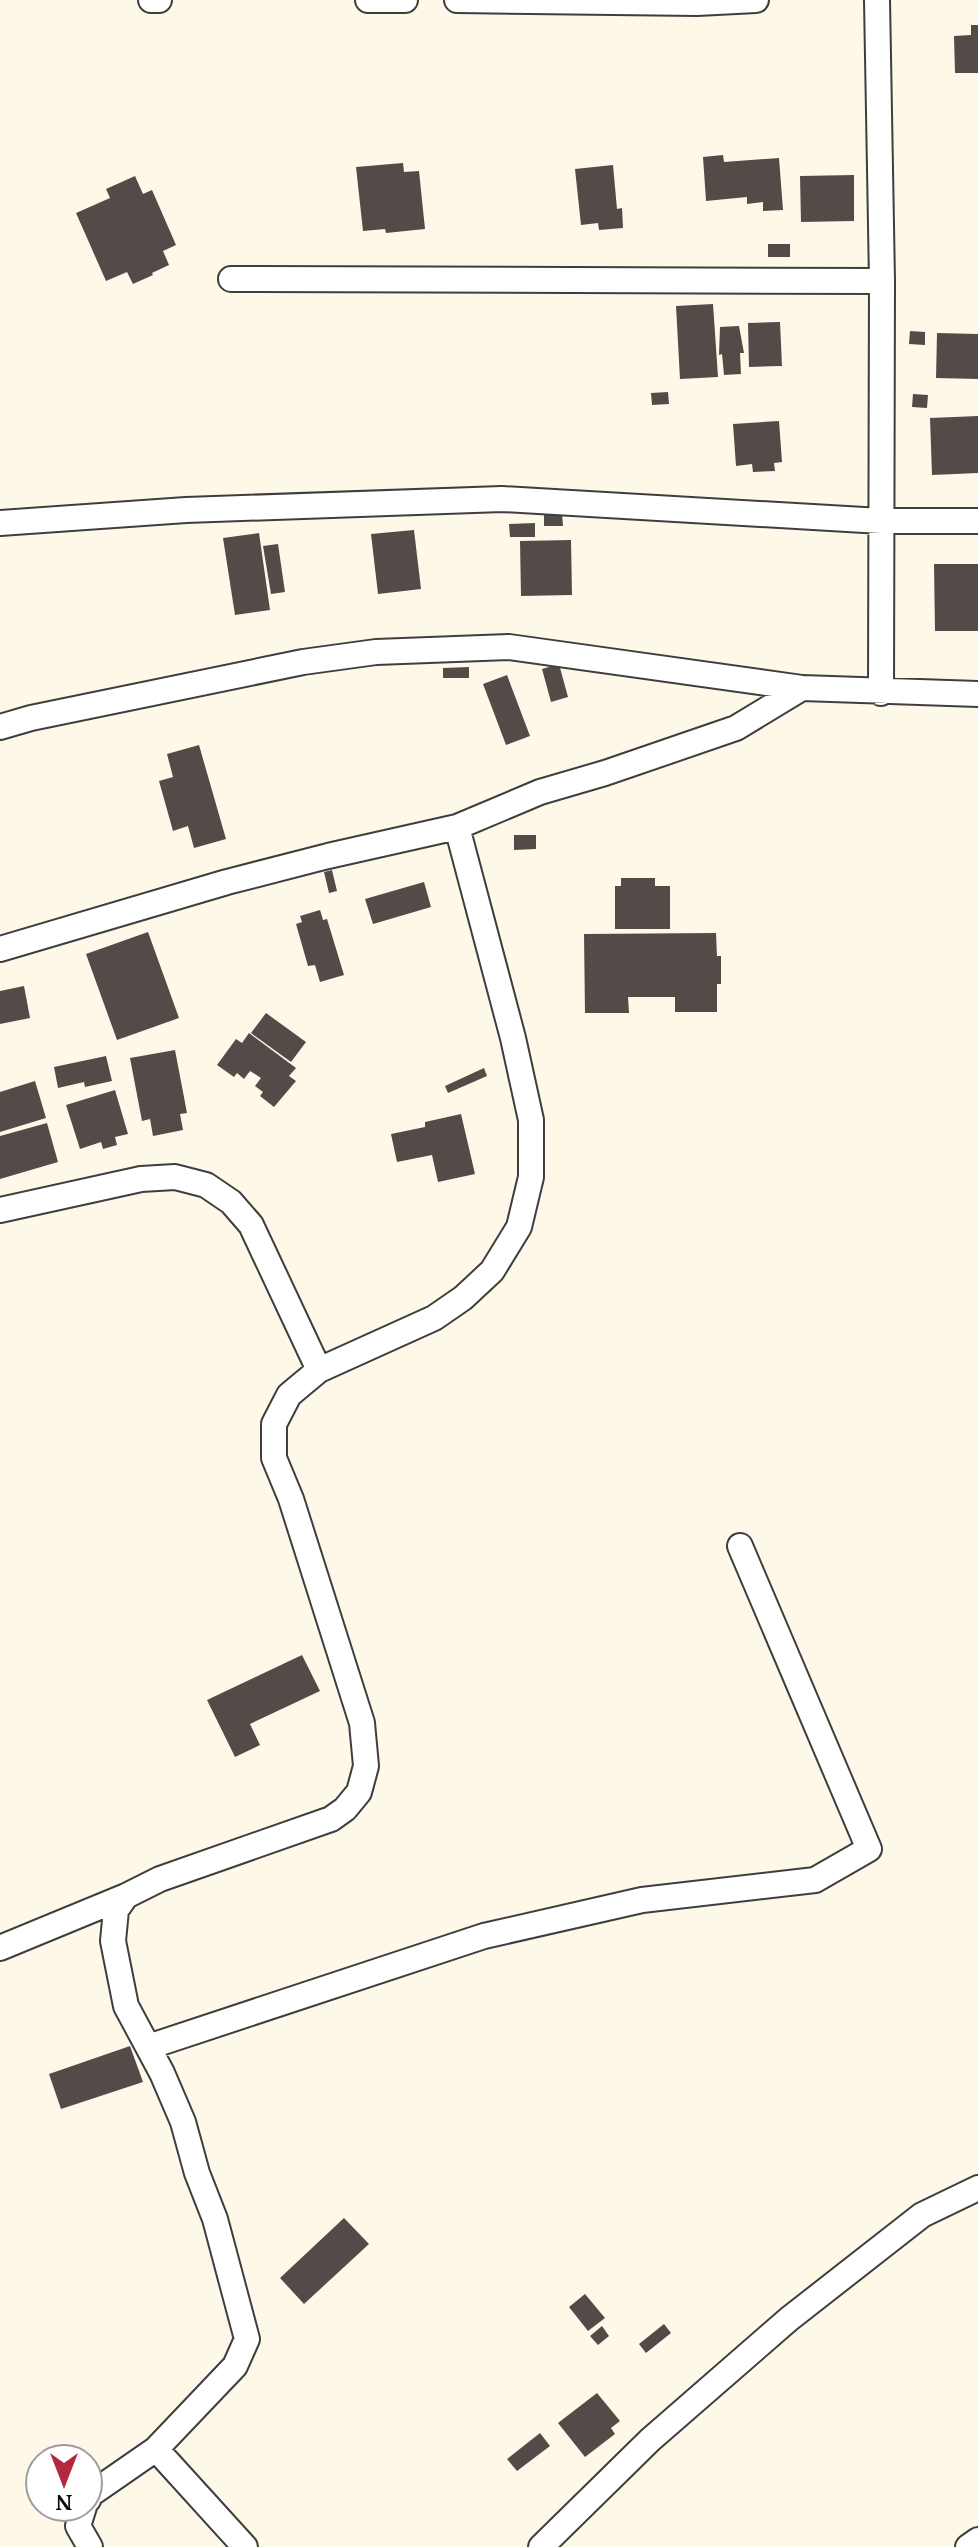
<svg xmlns="http://www.w3.org/2000/svg" width="978" height="2547" font-family="'PT Serif',serif">
  <style>
    .building { fill: #534b48 }
    .lines { fill: none; stroke-linecap: round; stroke-linejoin: round }
    .minor-casing { stroke: #3e3e3e; stroke-width: 28 }
    .minor { stroke: #fff; stroke-width: 24 }
  </style>
  <rect width="100%" height="100%" fill="#fef8e9"/>
  <path class="building" d="M 971,25 L 978,25 L 978,73 L 955,73 L 954,36 L 971,35 Z
    M 723,155 L 724,162 L 779,158 L 783,210 L 763,211 L 763,202 L 747,204 L 747,197 L 706,201 L 703,157 Z
    M 403,163 L 404,172 L 419,171 L 425,229 L 386,233 L 385,229 L 363,231 L 356,167 Z
    M 613,165 L 617,209 L 622,208 L 623,228 L 599,230 L 598,223 L 581,225 L 575,169 Z
    M 854,175 L 854,221 L 801,222 L 800,176 Z
    M 135,176 L 143,194 L 152,190 L 176,245 L 163,251 L 169,265 L 152,273 L 153,275 L 133,284 L 127,272 L 106,281 L 76,213 L 110,198 L 106,189 Z
    M 768,244 L 790,244 L 790,257 L 768,257 Z
    M 713,304 L 718,377 L 680,379 L 676,306 Z
    M 780,322 L 782,366 L 749,367 L 748,323 Z
    M 739,326 L 744,353 L 740,353 L 741,374 L 724,375 L 722,354 L 719,355 L 720,327 Z
    M 910,331 L 925,332 L 925,345 L 909,344 Z
    M 937,333 L 978,334 L 978,379 L 936,378 Z
    M 668,392 L 669,404 L 652,405 L 651,393 Z
    M 913,394 L 928,395 L 927,408 L 912,407 Z
    M 978,416 L 978,473 L 932,475 L 930,418 Z
    M 779,421 L 782,462 L 774,463 L 775,471 L 753,472 L 752,464 L 736,466 L 733,424 Z
    M 562,513 L 563,526 L 544,526 L 544,514 Z
    M 535,523 L 535,537 L 510,537 L 509,524 Z
    M 414,530 L 421,589 L 378,594 L 371,534 Z
    M 259,533 L 270,610 L 235,615 L 223,538 Z
    M 571,540 L 572,595 L 521,596 L 520,541 Z
    M 278,544 L 285,592 L 271,594 L 263,546 Z
    M 934,564 L 978,564 L 978,631 L 935,631 Z
    M 559,664 L 568,697 L 551,702 L 542,669 Z
    M 469,667 L 469,678 L 443,678 L 443,668 Z
    M 507,675 L 530,736 L 506,745 L 483,684 Z
    M 199,745 L 226,839 L 194,848 L 188,826 L 173,831 L 159,781 L 173,777 L 167,754 Z
    M 514,835 L 536,835 L 536,849 L 514,850 Z
    M 332,870 L 337,891 L 329,893 L 324,872 Z
    M 621,878 L 655,878 L 655,886 L 670,886 L 670,929 L 615,929 L 615,886 L 621,886 Z
    M 424,882 L 431,907 L 373,924 L 365,899 Z
    M 320,910 L 323,920 L 327,919 L 344,975 L 320,982 L 315,965 L 308,966 L 296,924 L 302,922 L 300,916 Z
    M 148,932 L 179,1018 L 117,1040 L 86,954 Z
    M 716,933 L 717,956 L 721,956 L 721,984 L 717,984 L 717,1012 L 675,1012 L 675,997 L 628,997 L 629,1013 L 585,1013 L 584,934 Z
    M 24,986 L 30,1018 L 0,1024 L 0,991 Z
    M 266,1013 L 306,1042 L 291,1062 L 251,1033 Z
    M 249,1033 L 296,1068 L 289,1076 L 296,1081 L 274,1107 L 260,1096 L 263,1092 L 255,1086 L 261,1078 L 250,1071 L 244,1079 L 237,1073 L 234,1077 L 217,1065 L 236,1039 L 242,1043 Z
    M 175,1050 L 187,1113 L 180,1114 L 183,1130 L 153,1136 L 150,1119 L 142,1121 L 130,1058 Z
    M 106,1056 L 112,1081 L 85,1087 L 84,1082 L 58,1088 L 54,1067 Z
    M 484,1068 L 487,1076 L 448,1093 L 445,1086 Z
    M 35,1081 L 46,1118 L 0,1132 L 0,1092 Z
    M 115,1090 L 128,1134 L 115,1137 L 117,1145 L 103,1149 L 101,1142 L 80,1149 L 66,1105 Z
    M 461,1114 L 475,1174 L 438,1182 L 432,1155 L 397,1162 L 391,1134 L 425,1127 L 425,1122 Z
    M 47,1123 L 58,1162 L 0,1179 L 0,1136 Z
    M 302,1655 L 320,1691 L 250,1724 L 260,1745 L 235,1757 L 207,1700 Z
    M 130,2046 L 143,2082 L 61,2109 L 49,2074 Z
    M 344,2218 L 369,2244 L 304,2304 L 280,2278 Z
    M 585,2294 L 605,2318 L 588,2331 L 569,2307 Z
    M 664,2324 L 671,2333 L 646,2353 L 639,2344 Z
    M 602,2326 L 609,2336 L 598,2345 L 590,2336 Z
    M 597,2393 L 620,2421 L 611,2428 L 615,2434 L 585,2457 L 558,2423 Z
    M 540,2433 L 550,2446 L 517,2471 L 507,2459 Z"/>
  <g class="lines">
    <defs>
      <path id="minor" d="M 151,0 L 159,0
        M 368,0 L 405,0
        M 457,0 L 697,3 L 756,0
        M 877,0 L 882,281
        M 231,279 L 882,281 L 881,693
        M 0,523 L 186,510 L 502,499 L 881,521 L 978,521
        M 0,727 L 31,718 L 303,662 L 376,652 L 509,647 L 802,688 L 978,694
        M 0,949 L 227,882 L 328,856 L 457,827 L 540,792 L 605,773 L 736,728 L 802,688
        M 0,1210 L 141,1179 L 175,1177 L 206,1185 L 231,1202 L 251,1225 L 319,1370
        M 0,1948 L 126,1896
        M 148,2047 L 484,1936 L 642,1900 L 815,1880 L 869,1849 L 740,1546
        M 156,2449 L 245,2547
        M 88,2500 L 91,2494 L 156,2449 L 235,2366 L 247,2339 L 215,2219 L 197,2173 L 183,2122 L 162,2073 L 126,2006 L 113,1941 L 116,1910 L 126,1896 L 160,1879 L 331,1819 L 345,1809 L 359,1792 L 366,1766 L 362,1723 L 291,1499 L 274,1458 L 274,1424 L 289,1395 L 319,1370 L 434,1318 L 463,1298 L 492,1271 L 519,1227 L 531,1177 L 531,1120 L 513,1038 L 457,827
        M 84,2507 L 78,2526 L 90,2547
        M 541,2547 L 650,2440 L 789,2319 L 922,2215 L 978,2188
        M 968,2547 L 978,2540"/>
    </defs>
    <use href="#minor" class="minor-casing"/>
    <use href="#minor" class="minor"/>
  </g>
  <g transform="translate(64 2483) rotate(180)"><circle r="38" fill="#ffffff" stroke="#9d9d9d" stroke-width="2"/>
  <path d="M0-6L14 30L0 20L-14 30Z" fill="#b5293e"/>
  <text y="-12" font-size="22" font-weight="bold" text-anchor="middle" fill="#0b0b0b">N</text>
  </g>
</svg>
